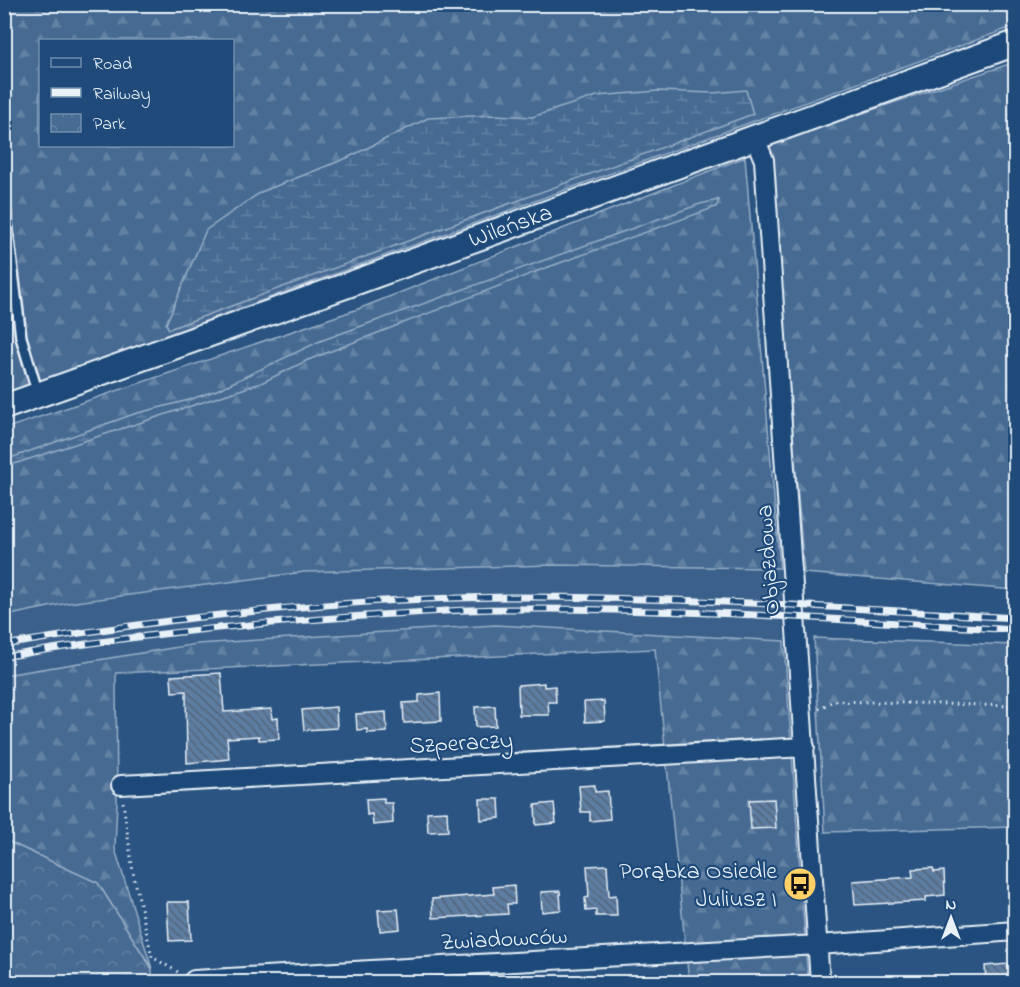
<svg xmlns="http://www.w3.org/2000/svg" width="1020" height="987" font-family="'Indie Flower',sans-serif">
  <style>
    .built { fill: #3a608b }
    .forest { fill: url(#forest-firs); stroke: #98aec6; stroke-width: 1.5; fill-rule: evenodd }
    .wetland { fill: url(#wetland-marsh); stroke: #98aec6; stroke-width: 1.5 }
    .park { fill: url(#park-crowns); stroke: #98aec6; stroke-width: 1.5 }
    .building { fill: url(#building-back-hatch); stroke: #e8f1f8; stroke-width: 1.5 }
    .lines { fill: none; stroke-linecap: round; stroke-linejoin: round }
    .service-casing { stroke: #e8f1f8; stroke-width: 14 }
    .minor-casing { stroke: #e8f1f8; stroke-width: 22 }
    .tertiary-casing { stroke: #e8f1f8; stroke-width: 28 }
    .path { stroke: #e8f1f8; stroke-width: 3; stroke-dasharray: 1.5 4.5; stroke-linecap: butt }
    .service { stroke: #1f4a7a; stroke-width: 9 }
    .minor { stroke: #1f4a7a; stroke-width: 18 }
    .tertiary { stroke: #1f4a7a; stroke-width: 24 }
    .rail-casing { stroke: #e8f1f8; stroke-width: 7 }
    .rail { stroke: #1f4a7a; stroke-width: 4.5; stroke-dasharray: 14; stroke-linecap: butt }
    .labels { text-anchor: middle; stroke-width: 4.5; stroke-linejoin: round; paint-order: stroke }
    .street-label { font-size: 24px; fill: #e8f1f8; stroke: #1f4a7a }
    .poi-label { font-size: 24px; fill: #e8f1f8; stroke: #1f4a7a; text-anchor: end }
  </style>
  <defs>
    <pattern id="forest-firs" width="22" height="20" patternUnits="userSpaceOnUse" patternTransform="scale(1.5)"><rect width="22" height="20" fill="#476b93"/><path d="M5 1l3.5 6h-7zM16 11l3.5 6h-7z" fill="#6281a3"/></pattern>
    <pattern id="wetland-marsh" width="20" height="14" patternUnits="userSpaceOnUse" patternTransform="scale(1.5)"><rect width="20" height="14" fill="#476b93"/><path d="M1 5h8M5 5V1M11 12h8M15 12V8" fill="none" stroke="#6281a3"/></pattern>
    <pattern id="park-crowns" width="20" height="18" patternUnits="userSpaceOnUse" patternTransform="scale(1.5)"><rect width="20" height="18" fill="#476b93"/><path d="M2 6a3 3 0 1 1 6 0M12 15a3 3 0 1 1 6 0" fill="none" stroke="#6281a3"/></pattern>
    <pattern id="building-back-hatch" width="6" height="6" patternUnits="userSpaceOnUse" patternTransform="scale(1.5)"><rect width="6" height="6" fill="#5d7da1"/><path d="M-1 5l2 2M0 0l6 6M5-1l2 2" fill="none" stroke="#53657a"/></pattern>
  </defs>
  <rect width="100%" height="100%" fill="#2b5482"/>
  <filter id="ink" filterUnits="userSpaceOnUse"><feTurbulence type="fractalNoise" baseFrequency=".0167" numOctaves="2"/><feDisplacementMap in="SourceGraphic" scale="12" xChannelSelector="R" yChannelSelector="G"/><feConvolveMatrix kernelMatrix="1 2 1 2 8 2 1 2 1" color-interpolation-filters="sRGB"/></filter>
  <g filter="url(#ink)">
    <path class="built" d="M 552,565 L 780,568 L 784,641 L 495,625 L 197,644 L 5,675 L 5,616 L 68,603 L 304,572 Z"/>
    <path class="forest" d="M 5,5 L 1015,5 L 1015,26 L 5,394 ZM 40,40 L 232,40 L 232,146 L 40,146 Z
      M 1015,62 L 1015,590 L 804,573 L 770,144 Z
      M 745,157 L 780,568 L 552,565 L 304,572 L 68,603 L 5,616 L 4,429 L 358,309 Z
      M 495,625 L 784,641 L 808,982 L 689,982 L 655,649 L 116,673 L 117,803 L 115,849 L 152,969 L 98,883 L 5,840 L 5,675 L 197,644 Z
      M 814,638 L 1015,645 L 1015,827 L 825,832 Z"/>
    <path class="wetland" d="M 746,90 L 753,114 C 559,187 363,256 169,329 L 166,324 L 206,230 L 261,192 L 347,158 L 428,118 L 495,115 L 532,117 L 597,96 L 658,91 L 713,93 Z
      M 719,200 L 716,207 L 543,269 L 308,360 L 261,383 L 5,467 L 5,460 L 134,414 L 189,400 L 217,390 L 320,341 L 700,204 Z"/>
    <path class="park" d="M 5,840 L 98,883 L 152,969 L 152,982 L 5,982 Z"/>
    <path class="building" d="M 221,673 L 224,712 L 271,709 L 272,719 L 278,718 L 279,739 L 259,740 L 259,736 L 227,738 L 229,759 L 187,763 L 186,691 L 172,692 L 171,676 Z
      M 544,683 L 544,687 L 555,686 L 556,702 L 548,702 L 549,715 L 519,715 L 518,685 Z
      M 440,693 L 441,721 L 404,723 L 403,703 L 419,702 L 419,695 Z
      M 604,701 L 605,721 L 585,722 L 584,702 Z
      M 495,706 L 496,726 L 476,727 L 475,707 Z
      M 336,707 L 337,728 L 304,730 L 302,710 Z
      M 386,712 L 387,732 L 367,733 L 367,729 L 357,730 L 356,714 Z
      M 595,785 L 595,792 L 608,791 L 610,819 L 590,821 L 590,812 L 581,812 L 579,786 Z
      M 384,798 L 384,803 L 392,803 L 393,823 L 373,825 L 372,814 L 367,815 L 366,799 Z
      M 480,799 L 499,799 L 500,818 L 481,820 Z
      M 774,799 L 776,828 L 751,829 L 749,800 Z
      M 554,803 L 556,823 L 536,825 L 535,805 Z
      M 447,811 L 448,831 L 428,832 L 427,812 Z
      M 607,865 L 609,896 L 616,895 L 617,916 L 596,916 L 596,910 L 586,911 L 585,898 L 589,897 L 587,866 Z
      M 933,868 L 934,872 L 944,871 L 945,895 L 926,897 L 926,901 L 855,905 L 853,881 L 913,877 L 912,869 Z
      M 514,885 L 515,904 L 507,904 L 508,914 L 433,918 L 432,899 L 494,894 L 493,887 Z
      M 560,891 L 561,910 L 542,912 L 541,892 Z
      M 167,902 L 189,902 L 191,940 L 169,941 Z
      M 398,909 L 400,929 L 380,931 L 378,910 Z
      M 1008,964 L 1009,982 L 986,982 L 985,966 Z"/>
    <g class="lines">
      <defs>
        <path id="service" d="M 4,199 L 21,337 L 38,394"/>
        <path id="minor" d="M 754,136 L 764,160 L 820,982
          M 121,785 L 805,747
          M 192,982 L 194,980 L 818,945 L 1016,931"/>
        <path id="tertiary" d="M 4,407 L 359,281 L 1016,43"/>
      </defs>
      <use href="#service" class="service-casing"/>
      <use href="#minor" class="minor-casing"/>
      <use href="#tertiary" class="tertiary-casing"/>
      <path class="path" d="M 819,709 L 833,701 L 1016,706
        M 123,802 L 133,872 L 152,957 L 178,972"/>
      <use href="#service" class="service"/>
      <use href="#minor" class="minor"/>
      <use href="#tertiary" class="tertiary"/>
      <defs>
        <path id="rail" d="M 4,645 C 172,617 342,598 511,597 C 680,597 848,608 1016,618
          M 4,657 C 123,636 243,624 364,616 C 413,613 462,609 511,609 C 680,608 848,620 1016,630"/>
      </defs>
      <use href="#rail" class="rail-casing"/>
      <use href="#rail" class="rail"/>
    </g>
  </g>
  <defs>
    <symbol id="bus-disc" viewBox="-11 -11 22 22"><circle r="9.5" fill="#ffd166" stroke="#1f4a7a"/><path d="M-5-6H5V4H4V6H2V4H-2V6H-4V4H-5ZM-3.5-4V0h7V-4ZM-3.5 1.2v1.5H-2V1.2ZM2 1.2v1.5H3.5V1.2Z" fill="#111"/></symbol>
  </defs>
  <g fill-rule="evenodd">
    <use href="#bus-disc" x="781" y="865" width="38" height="38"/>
  </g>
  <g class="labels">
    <g class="street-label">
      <text transform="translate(510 225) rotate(-20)" y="8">Wileńska</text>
      <text transform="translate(767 560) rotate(-94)" y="8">Objazdowa</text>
      <text transform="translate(461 742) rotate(-3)" y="8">Szperaczy</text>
      <text transform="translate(504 938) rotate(-3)" y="8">Zwiadowców</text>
    </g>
    <g class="poi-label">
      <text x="777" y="878">Porąbka Osiedle<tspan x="777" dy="28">Juliusz I</tspan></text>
    </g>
  </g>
  <rect width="1020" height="987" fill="none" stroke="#1f4a7a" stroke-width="24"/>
  <rect x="12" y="12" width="996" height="963" fill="none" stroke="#e8f1f8" stroke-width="2" filter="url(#ink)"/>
  <rect x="39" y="39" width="195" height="108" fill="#1f4a7a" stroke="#6f8dac" stroke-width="1.5"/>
  <rect x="51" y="58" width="30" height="9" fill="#1f4a7a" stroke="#6f8dac" stroke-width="1.5"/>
  <text x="93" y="69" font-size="18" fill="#e8f1f8">Road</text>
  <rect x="51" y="88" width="30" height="9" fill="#e8f1f8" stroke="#6f8dac" stroke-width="1.5"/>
  <text x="93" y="99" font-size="18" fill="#e8f1f8">Railway</text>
  <rect x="51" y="114" width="30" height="18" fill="url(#park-crowns)" stroke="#6f8dac" stroke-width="1.5"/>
  <text x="93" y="129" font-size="18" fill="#e8f1f8">Park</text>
  <g transform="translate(951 918)" stroke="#1f4a7a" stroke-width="4.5" paint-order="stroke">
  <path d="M0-4.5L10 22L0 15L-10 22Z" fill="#e8f1f8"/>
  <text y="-9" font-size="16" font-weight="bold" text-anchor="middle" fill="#e8f1f8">N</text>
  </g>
</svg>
